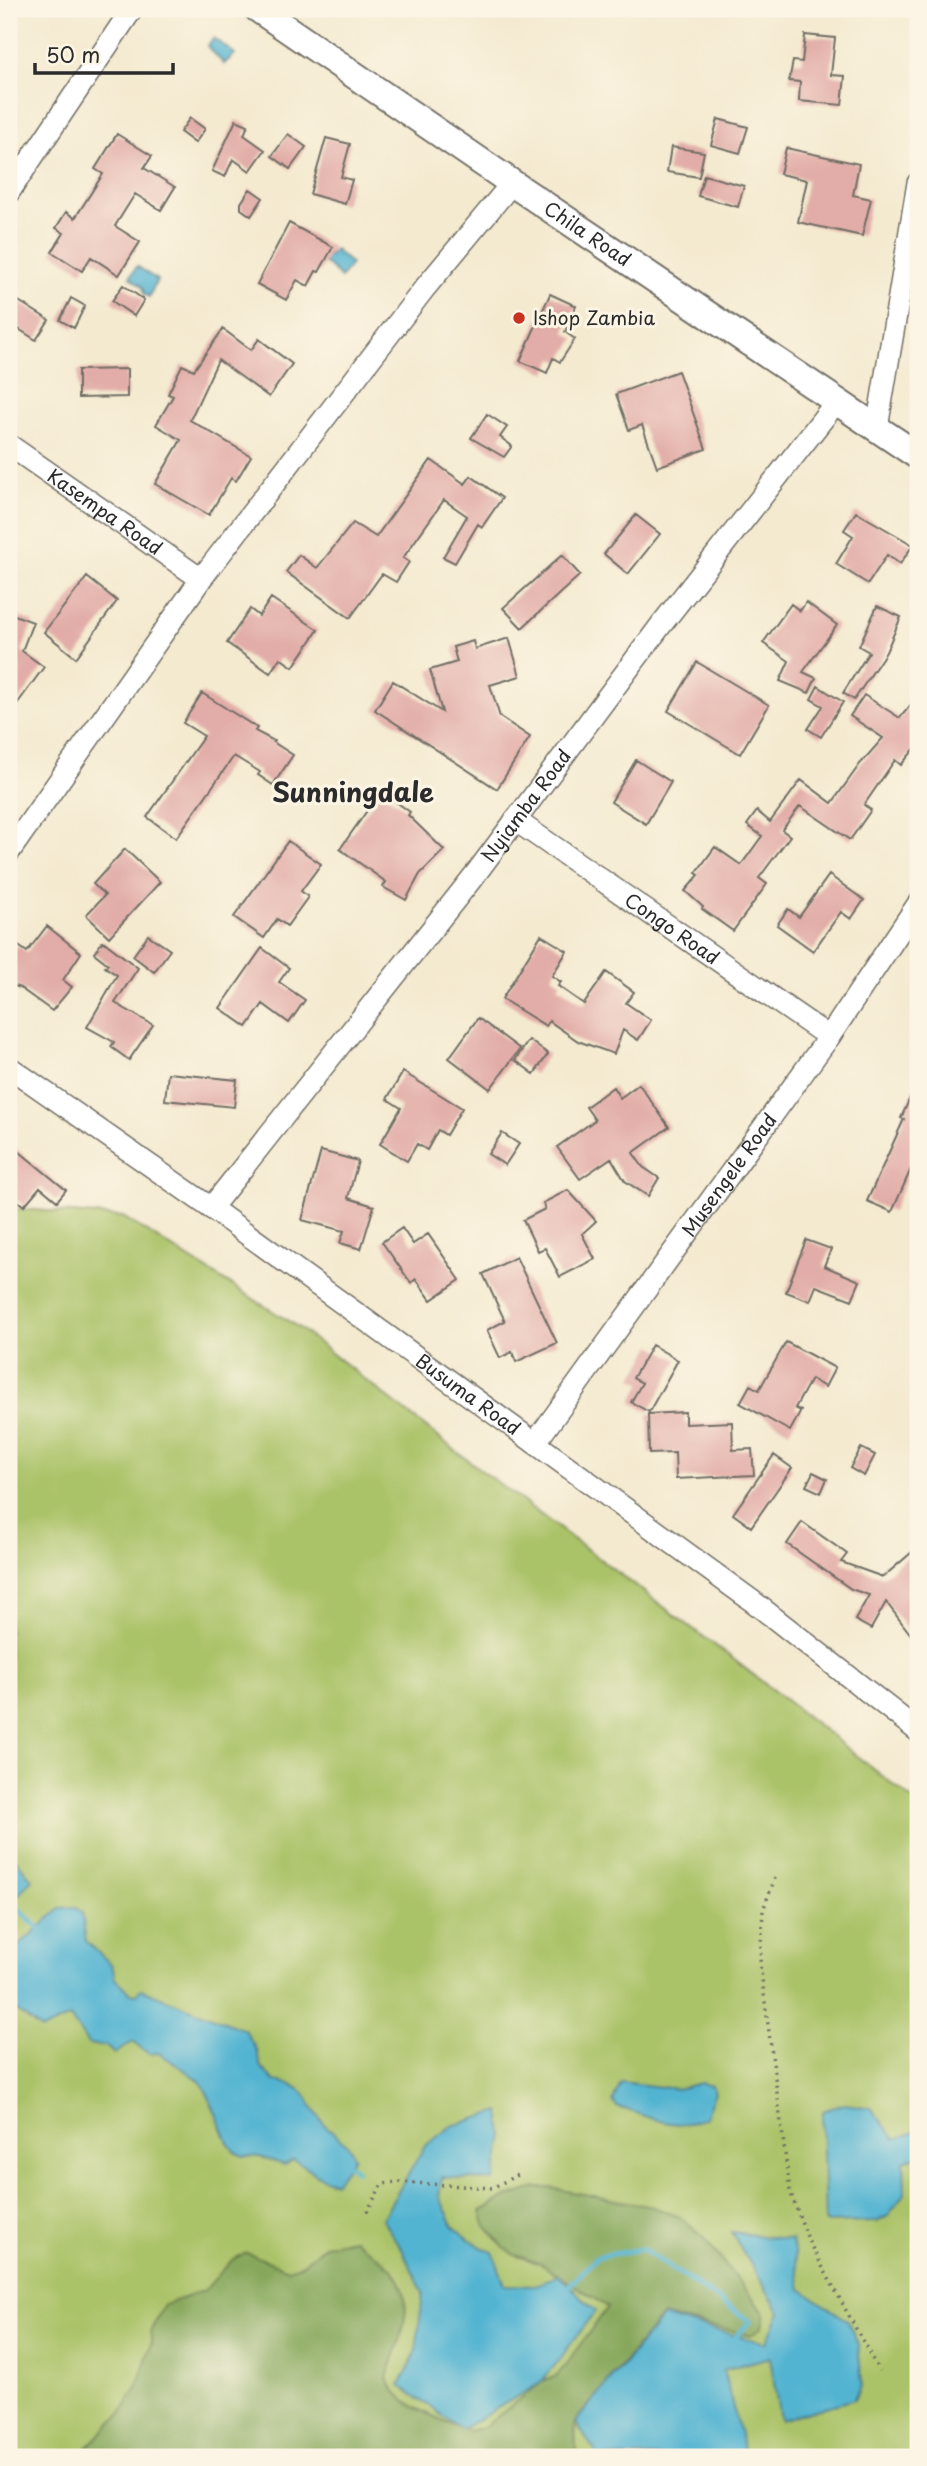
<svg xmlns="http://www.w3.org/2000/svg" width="927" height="2466" font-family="'Playpen Sans',sans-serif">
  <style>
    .green { fill: #aac267; stroke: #6a7649; stroke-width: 2 }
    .forest { fill: #87a85c; stroke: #596a44; stroke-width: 2 }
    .water { fill: #52b4d1; stroke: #3e707e; stroke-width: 2 }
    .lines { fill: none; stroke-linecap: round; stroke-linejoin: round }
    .stream { stroke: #52b4d1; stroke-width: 5 }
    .building { fill: #e2ada8 }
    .minor-casing { stroke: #716e65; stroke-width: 24 }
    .tertiary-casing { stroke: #716e65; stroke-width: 30 }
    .path { stroke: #716e65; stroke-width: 3.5; stroke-dasharray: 2 5; stroke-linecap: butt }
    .minor { stroke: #fff; stroke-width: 21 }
    .tertiary { stroke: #fff; stroke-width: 26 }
    .poi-dot { fill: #c8321e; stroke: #fcf5e5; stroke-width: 2.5 }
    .labels { text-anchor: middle; stroke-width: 6; stroke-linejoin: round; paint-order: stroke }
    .street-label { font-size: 19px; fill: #2b2b2b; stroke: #fcf5e5 }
    .poi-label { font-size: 19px; fill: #2b2b2b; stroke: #fcf5e5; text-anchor: start }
    .district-label { font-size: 26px; font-weight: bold; fill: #2b2b2b; stroke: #fcf5e5 }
  </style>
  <rect width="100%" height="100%" fill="#fcf5e5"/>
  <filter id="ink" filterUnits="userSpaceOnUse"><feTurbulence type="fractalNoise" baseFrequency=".0143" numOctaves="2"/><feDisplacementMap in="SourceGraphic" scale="14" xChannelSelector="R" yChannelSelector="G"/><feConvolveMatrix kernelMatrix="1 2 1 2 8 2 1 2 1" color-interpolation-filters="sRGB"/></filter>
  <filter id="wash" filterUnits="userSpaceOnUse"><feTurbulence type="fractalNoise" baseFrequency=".00686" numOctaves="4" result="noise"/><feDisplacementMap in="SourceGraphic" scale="28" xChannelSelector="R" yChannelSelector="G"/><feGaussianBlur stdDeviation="1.57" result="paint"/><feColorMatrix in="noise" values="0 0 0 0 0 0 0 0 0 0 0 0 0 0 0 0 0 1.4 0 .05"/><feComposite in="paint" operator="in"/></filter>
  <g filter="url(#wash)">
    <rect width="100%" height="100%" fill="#f4ead0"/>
    <path class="green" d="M 9,1208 L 123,1217 L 298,1327 L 461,1455 L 728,1655 L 918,1804 L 918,2457 L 9,2457 Z"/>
    <path class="forest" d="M 536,2188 L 551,2188 L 653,2207 L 680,2217 L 702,2236 L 765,2314 L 762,2327 L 751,2335 L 662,2316 L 575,2422 L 576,2453 L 559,2456 L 514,2450 L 496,2457 L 78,2457 L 121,2413 L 137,2388 L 151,2344 L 151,2330 L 164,2305 L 205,2290 L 233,2259 L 247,2253 L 288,2269 L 303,2264 L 325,2245 L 354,2239 C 364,2247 375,2254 385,2262 C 423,2296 399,2339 387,2378 C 401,2409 440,2418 469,2431 L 484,2427 L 542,2382 L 557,2376 L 608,2307 L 541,2264 L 515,2255 L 504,2247 L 485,2225 L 481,2211 L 507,2197 Z"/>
    <path class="water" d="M 214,38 L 235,54 L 224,64 L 207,46 Z
      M 335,250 L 351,264 L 341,278 L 323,261 Z
      M 137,266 L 157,280 L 149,297 L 144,294 L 143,287 L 130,277 Z
      M 9,1851 L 32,1879 L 9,1906 Z
      M 75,1907 L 82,1913 L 86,1941 L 112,1965 L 115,1979 L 131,1993 L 137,1994 L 141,1989 L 245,2030 L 257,2051 L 260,2066 L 274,2081 C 313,2086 304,2103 325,2125 C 340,2140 344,2136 354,2157 L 336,2182 C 318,2180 309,2166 293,2160 L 285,2165 L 260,2157 L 243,2156 L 235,2152 L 228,2142 L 205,2088 L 199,2080 L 159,2053 L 149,2054 L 133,2042 L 114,2054 L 106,2046 L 88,2044 L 70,2017 L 41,2030 L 9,2004 L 9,1954 L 61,1908 Z
      M 621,2082 L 677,2089 L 701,2083 L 712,2086 L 715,2092 L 705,2118 C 698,2120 690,2124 683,2124 C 660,2125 638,2112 617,2107 L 613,2101 Z
      M 845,2104 L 871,2108 L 895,2139 L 918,2131 L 918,2156 L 904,2161 L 905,2194 L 888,2216 L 877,2222 L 825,2223 L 822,2111 Z
      M 500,2111 L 503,2135 L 494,2181 L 442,2177 L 439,2196 L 454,2227 L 480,2247 L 493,2252 L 505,2285 L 535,2286 L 558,2274 L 596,2311 L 542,2382 L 462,2429 L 400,2386 L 416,2351 L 423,2293 L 403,2251 L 382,2219 L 425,2146 L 452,2126 Z
      M 731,2232 L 792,2240 L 801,2289 L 847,2320 L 858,2344 L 862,2384 L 855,2399 L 780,2420 L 770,2357 L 723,2370 L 746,2457 L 599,2457 L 575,2422 L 663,2317 L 766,2343 L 780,2312 Z"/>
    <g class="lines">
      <path class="stream" d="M 9,1900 L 43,1932
        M 343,2160 L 357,2171
        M 565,2290 L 597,2257 L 642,2249 L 750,2321 L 734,2339"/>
    </g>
    <g id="blocks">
      <path class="building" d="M 805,35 L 835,38 L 831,75 L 845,76 L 842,105 L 799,101 L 800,82 L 789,81 L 793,61 L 802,62 Z
        M 190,118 L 205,129 L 195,143 L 180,132 Z
        M 718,119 L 748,127 L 740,153 L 711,145 Z
        M 236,120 L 248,125 L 244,135 L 265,150 L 250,171 L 233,159 L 225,177 L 212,171 Z
        M 117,134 L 152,156 L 144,168 L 175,187 L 161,210 L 135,194 L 115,226 L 140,242 L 119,275 L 91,257 L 82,271 L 52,252 L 64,233 L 56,228 L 66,212 L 75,218 L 103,174 L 95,169 Z
        M 288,134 L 306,147 L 290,169 L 272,156 Z
        M 326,138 L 350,144 L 341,177 L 352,180 L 345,204 L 310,194 Z
        M 671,147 L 704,152 L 699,177 L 667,172 Z
        M 786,148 L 859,164 L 853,195 L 871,199 L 862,236 L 798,222 L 807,180 L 780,174 Z
        M 704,175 L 744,186 L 738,207 L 698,196 Z
        M 250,189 L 263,198 L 251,216 L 241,209 L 241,203 Z
        M 289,223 L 333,247 L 319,272 L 316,271 L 308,286 L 297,280 L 286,300 L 257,284 Z
        M 123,285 L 144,300 L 134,316 L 112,301 Z
        M 550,294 L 576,306 L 565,332 L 575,339 L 560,362 L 553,358 L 547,373 L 520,361 Z
        M 9,295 L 49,320 L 36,340 L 9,323 Z
        M 71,298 L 85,306 L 74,328 L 60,320 Z
        M 223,329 L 251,350 L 259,339 L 292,364 L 269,397 L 218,360 L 190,420 L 251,456 L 236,481 L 231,478 L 209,515 L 155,484 L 181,440 L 156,425 L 173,396 L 168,394 L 182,365 L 194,370 Z
        M 127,369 L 127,397 L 78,398 L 78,370 Z
        M 678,371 L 706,449 L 657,467 L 642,425 L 629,430 L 616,394 Z
        M 487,414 L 507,427 L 500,437 L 512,446 L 504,457 L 471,438 Z
        M 431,460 L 465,484 L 471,476 L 502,498 L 482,527 L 478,524 L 455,563 L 443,557 L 467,516 L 444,500 L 403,558 L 409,562 L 396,582 L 382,574 L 350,618 L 286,572 L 299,555 L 317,568 L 353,523 L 376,537 Z
        M 856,512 L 913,545 L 900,564 L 887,555 L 868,584 L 836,564 L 853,536 L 844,530 Z
        M 636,515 L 660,534 L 628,574 L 604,554 Z
        M 562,555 L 580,575 L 522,628 L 503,608 Z
        M 87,577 L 117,601 L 76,658 L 44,632 Z
        M 271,598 L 318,630 L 293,667 L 280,658 L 270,673 L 227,643 L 250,609 L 259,616 Z
        M 806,602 L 837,625 L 803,672 L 816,678 L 809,693 L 780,681 L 789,661 L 763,643 L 791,604 L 800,611 Z
        M 877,606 L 901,617 L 886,652 L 854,700 L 843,693 L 869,652 L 859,646 Z
        M 12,614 L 33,622 L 22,651 L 44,667 L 9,715 L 9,622 Z
        M 509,638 L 520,676 L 490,685 L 500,717 L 530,737 L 497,789 L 375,710 L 393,681 L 442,712 L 430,670 L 457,662 L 453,647 L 473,641 L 475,649 Z
        M 697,662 L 769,705 L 740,754 L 668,711 Z
        M 818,686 L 843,702 L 821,737 L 808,729 L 823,706 L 811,699 Z
        M 202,693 L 257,728 L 255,731 L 274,741 L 273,742 L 293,755 L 273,785 L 258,775 L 260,772 L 234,756 L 176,838 L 147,817 L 204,736 L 183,723 Z
        M 864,695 L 900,718 L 918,696 L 918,745 L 901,765 L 895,760 L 864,805 L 871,810 L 850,840 L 800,806 L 782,830 L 790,836 L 759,878 L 767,884 L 733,931 L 702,909 L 703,907 L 685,891 L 699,875 L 696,873 L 715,847 L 741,865 L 762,836 L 747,825 L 757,811 L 770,822 L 801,780 L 832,803 L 860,764 L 883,738 L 850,716 Z
        M 636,760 L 671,782 L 646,824 L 611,802 Z
        M 381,791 L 410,812 L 408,815 L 444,850 L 420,874 L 406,900 L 383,887 L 386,882 L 340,849 Z
        M 288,841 L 321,864 L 301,891 L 308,897 L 287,926 L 277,919 L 264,938 L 234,917 Z
        M 125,849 L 160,882 L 109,937 L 86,915 L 105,895 L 93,884 Z
        M 829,875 L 864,900 L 851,919 L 841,912 L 813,951 L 777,925 L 788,909 L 799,917 Z
        M 47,926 L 81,953 L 63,980 L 72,987 L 52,1011 L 20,988 L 9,984 L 9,956 L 17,945 L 27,952 Z
        M 148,935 L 170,950 L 154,972 L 133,956 Z
        M 541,935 L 567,951 L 552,976 L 561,982 L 558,986 L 584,1004 L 606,972 L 634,992 L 626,1003 L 651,1020 L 638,1040 L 623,1030 L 614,1054 L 578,1041 L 549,1021 L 546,1026 L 502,999 Z
        M 103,941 L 138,968 L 115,1003 L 153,1025 L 129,1060 L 111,1047 L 114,1042 L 87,1027 L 117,975 L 105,967 L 108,964 L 94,953 Z
        M 262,948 L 289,968 L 279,982 L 305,1000 L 289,1023 L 263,1004 L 247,1027 L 220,1008 Z
        M 478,1018 L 520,1049 L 490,1089 L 449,1058 Z
        M 529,1040 L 548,1054 L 534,1074 L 515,1060 Z
        M 403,1072 L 462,1108 L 446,1135 L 438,1130 L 427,1150 L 417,1144 L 407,1161 L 380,1144 L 401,1108 L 387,1099 Z
        M 168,1073 L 237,1080 L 234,1107 L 165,1100 Z
        M 918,1080 L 918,1153 L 892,1212 L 867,1201 L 904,1119 L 901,1118 Z
        M 639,1084 L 669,1127 L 633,1153 L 643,1167 L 659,1178 L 648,1196 L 625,1181 L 611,1158 L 580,1179 L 557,1147 L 595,1120 L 586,1107 L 613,1087 L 620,1098 Z
        M 502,1133 L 519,1144 L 505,1165 L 488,1154 Z
        M 9,1143 L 66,1190 L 57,1201 L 40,1187 L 24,1206 L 9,1194 Z
        M 321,1151 L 358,1161 L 348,1198 L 374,1206 L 361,1249 L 340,1243 L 344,1231 L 302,1220 Z
        M 568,1190 L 596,1221 L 582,1234 L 595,1259 L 560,1277 L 545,1248 L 538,1251 L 523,1220 L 545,1209 L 543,1203 Z
        M 402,1228 L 413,1244 L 428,1234 L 460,1280 L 431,1300 L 416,1279 L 411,1283 L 382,1242 Z
        M 806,1240 L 831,1249 L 824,1266 L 860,1281 L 852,1300 L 816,1286 L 810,1301 L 786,1292 Z
        M 516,1257 L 557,1343 L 516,1362 L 512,1352 L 500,1358 L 487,1330 L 505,1321 L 483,1274 Z
        M 786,1342 L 835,1368 L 825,1387 L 811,1379 L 795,1408 L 801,1411 L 790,1431 L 740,1403 L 750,1385 L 759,1390 Z
        M 652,1345 L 678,1360 L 649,1412 L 631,1402 L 642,1383 L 633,1378 Z
        M 685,1412 L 685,1424 L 732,1422 L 733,1450 L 752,1449 L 754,1475 L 676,1479 L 675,1453 L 649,1454 L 648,1414 Z
        M 861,1448 L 875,1455 L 864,1476 L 850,1468 Z
        M 774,1455 L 792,1468 L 751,1527 L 733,1514 Z
        M 813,1472 L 827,1479 L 821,1493 L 806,1486 Z
        M 802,1522 L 847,1554 L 841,1562 L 883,1577 L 918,1547 L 918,1644 L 886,1602 L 871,1629 L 855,1620 L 869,1595 L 851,1589 L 787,1544 Z"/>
    </g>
  </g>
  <g filter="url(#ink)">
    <use href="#blocks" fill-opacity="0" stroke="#716e65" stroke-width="2"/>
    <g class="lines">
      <defs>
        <g id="minor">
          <path d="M 9,192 L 132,9"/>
          <path d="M 877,428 L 918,183"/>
          <path id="s1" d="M 9,445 L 201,579"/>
          <path id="s2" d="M 515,820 L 829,1037"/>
          <path d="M 9,852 L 201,579 L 424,289 L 512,183"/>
          <path id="s3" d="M 9,1067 L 211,1208 L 535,1443 L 755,1603 L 918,1731"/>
          <path id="s4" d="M 211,1208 L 477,872 L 661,625 L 837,401"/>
          <path id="s5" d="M 535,1443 L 829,1037 L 918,904"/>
        </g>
        <g id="tertiary">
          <path id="s6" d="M 258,9 L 512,183 L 918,456"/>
        </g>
      </defs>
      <use href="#minor" class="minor-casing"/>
      <use href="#tertiary" class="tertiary-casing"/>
      <path class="path" d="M 775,1878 L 763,1910 L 760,1964 L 790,2191 L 809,2242 L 879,2371
        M 367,2212 L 382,2184 L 399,2182 L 492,2188 L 519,2174"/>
      <use href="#minor" class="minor"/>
      <use href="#tertiary" class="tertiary"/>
    </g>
  </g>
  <circle class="poi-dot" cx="519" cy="318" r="7"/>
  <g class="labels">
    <g class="street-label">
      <text dy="7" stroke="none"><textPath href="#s6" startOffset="399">Chila Road</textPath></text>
      <text dy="7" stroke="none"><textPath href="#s1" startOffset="117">Kasempa Road</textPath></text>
      <text dy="7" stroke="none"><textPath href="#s4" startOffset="511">Nyiamba Road</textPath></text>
      <text dy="7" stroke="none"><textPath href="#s2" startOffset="191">Congo Road</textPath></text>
      <text dy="7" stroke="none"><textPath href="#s5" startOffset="331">Musengele Road</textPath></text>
      <text dy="7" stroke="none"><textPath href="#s3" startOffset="564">Busuma Road</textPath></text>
    </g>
    <g class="poi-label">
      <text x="533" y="325">Ishop Zambia</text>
    </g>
    <g class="district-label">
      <text x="353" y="802">Sunningdale</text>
    </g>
  </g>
  <rect width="927" height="2466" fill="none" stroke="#fcf5e5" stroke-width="35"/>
  <path d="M35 63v10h138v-10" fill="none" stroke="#2b2b2b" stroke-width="3.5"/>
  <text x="46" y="63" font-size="21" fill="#2b2b2b" stroke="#fcf5e5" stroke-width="5" paint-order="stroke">50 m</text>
</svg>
